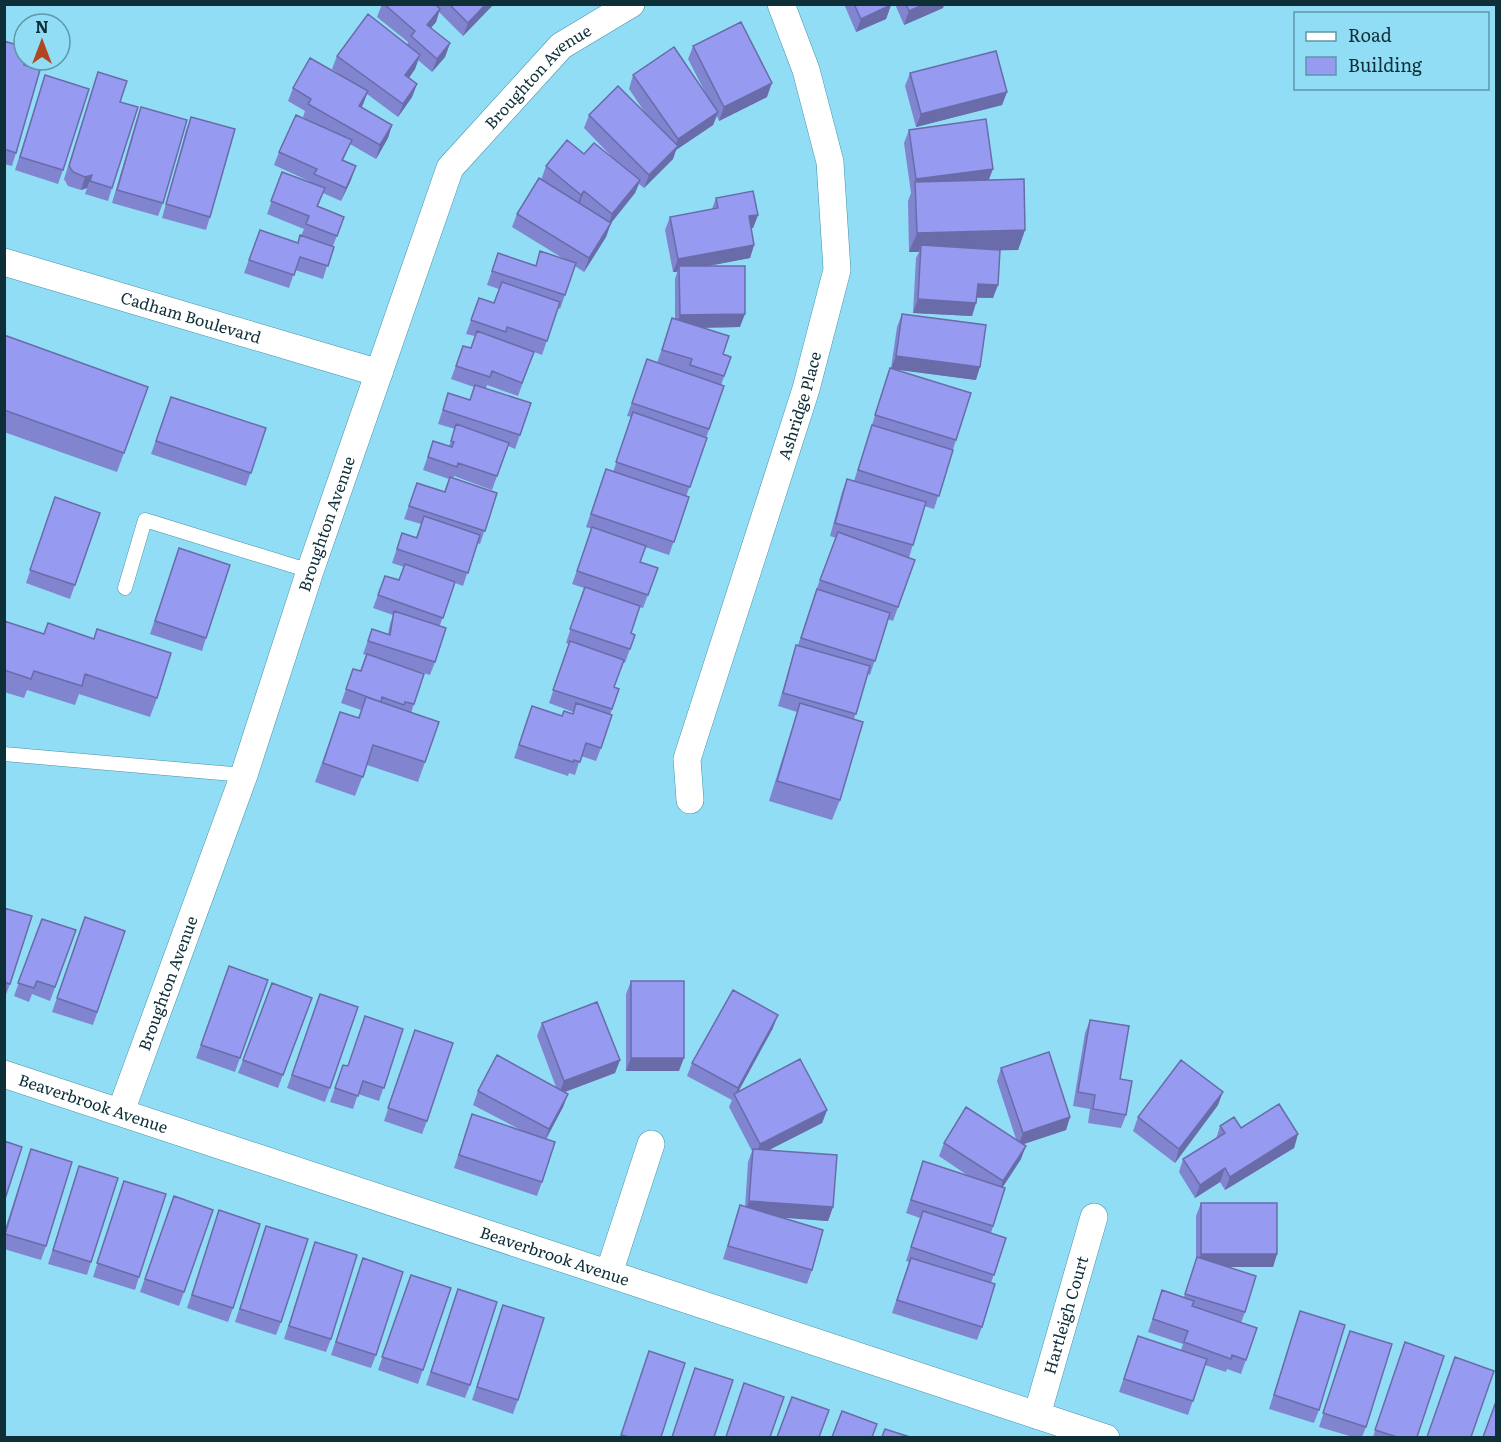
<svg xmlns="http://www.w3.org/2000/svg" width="1501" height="1442" font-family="Literata,serif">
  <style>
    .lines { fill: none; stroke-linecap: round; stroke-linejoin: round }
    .service-casing { stroke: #4491a8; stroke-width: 15 }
    .minor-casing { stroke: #4491a8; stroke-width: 28 }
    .service { stroke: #fff; stroke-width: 14 }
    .minor { stroke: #fff; stroke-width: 27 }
    .wall { fill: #8184cf }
    .shaded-wall { fill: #696ca9 }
    .building { fill: #969af1; stroke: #696ca9; stroke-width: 1.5 }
    .labels { text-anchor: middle; stroke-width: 5; stroke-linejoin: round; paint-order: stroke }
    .street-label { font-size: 16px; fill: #0e2f38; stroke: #91ddf5 }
  </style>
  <rect width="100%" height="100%" fill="#91ddf5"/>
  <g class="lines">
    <defs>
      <path id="service" d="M 125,588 L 145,520 L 310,571
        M 4,754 L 244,775"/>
      <g id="minor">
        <path id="s1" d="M 4,262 L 379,373"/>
        <path id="s2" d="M 690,800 L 687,759 L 806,389 L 837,270 L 830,162 L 806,70 L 781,4"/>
        <path id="s3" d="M 4,1074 L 1106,1438"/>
        <path id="s4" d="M 121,1111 L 244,775 L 310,571 L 450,168 L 561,46 L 631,4"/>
        <path d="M 609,1273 L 651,1144"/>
        <path id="s5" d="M 1037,1415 L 1094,1217"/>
      </g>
    </defs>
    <use href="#service" class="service-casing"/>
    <use href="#minor" class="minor-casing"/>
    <use href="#service" class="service"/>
    <use href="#minor" class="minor"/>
  </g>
  <path class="wall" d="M 382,4 L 493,4 L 492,6 L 463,36 L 439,12 L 436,22 L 431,28 L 450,43 L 445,57 L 432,72 L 418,60 L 415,69 L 409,78 L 417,84 L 412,97 L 398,117 L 367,94 L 362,107 L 392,125 L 388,138 L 376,159 L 350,144 L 343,161 L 351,180 L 341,201 L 323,193 L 318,207 L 344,217 L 333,246 L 323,279 L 295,270 L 289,288 L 244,273 L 260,230 L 298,243 L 304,229 L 267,214 L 282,172 L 311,183 L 311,182 L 274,165 L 279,152 L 315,124 L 303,117 L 305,111 L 288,101 L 293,88 L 342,76 L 332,69 L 337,56 L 407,45 L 408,42 L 377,17 Z
    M 844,4 L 891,4 L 891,5 L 886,19 L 856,32 Z
    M 895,4 L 944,4 L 943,8 L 904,25 Z
    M 4,41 L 24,65 L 16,153 L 12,166 L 4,164 Z
    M 693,46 L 767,97 L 719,121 L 717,116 L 713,125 L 676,150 L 673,159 L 644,188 L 639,184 L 635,193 L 611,223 L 606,237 L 584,272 L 575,266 L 560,309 L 558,308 L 542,355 L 534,352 L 518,396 L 487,385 L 486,388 L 520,435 L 515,449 L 508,446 L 492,490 L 454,476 L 453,478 L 497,493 L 480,544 L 477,543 L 463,586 L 455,583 L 440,625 L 435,662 L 430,675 L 394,664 L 424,674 L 411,713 L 425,762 L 418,782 L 367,765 L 355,796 L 315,782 L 340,712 L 358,718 L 361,710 L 341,703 L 353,669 L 360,671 L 366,655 L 363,654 L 372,629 L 388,634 L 390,624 L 393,615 L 373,608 L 385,576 L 399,580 L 404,567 L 392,563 L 402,533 L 416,537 L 421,524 L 404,519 L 417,483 L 444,492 L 449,479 L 423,470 L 433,441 L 449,446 L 455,429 L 438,424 L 448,393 L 470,400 L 474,387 L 451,379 L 463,346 L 471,348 L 475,336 L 466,334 L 479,298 L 494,303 L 499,289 L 487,285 L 498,253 L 535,265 L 564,259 L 512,227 L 517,214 L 541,180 L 546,166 L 584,154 L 615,160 L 584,128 L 589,115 L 646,114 L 629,89 L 633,75 L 705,92 L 688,59 Z
    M 98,72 L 120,102 L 112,188 L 108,201 L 85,194 L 87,188 L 81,190 L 68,186 L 64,179 Z
    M 910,73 L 1007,92 L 1002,105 L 916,127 L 905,86 Z
    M 45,75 L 63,170 L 58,184 L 15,170 Z
    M 141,107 L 163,203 L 158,216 L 112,203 L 136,121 Z
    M 191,117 L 210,217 L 206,230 L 162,218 L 186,130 Z
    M 909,130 L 989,180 L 1025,230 L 1018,250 L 1000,250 L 993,298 L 977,298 L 972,316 L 913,313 L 916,258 L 919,252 L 909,252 L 908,201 L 911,193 L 904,143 Z
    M 716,198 L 758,215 L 753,228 L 751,228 L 754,245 L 750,258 L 709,266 L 740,327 L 704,328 L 723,354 L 731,357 L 721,385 L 724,386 L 686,497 L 689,497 L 669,555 L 645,547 L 640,562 L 658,568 L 643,608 L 639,607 L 631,633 L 635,635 L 625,663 L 623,662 L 614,687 L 619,689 L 610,715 L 601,748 L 596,761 L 581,756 L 575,775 L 569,773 L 568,776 L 514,758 L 532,706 L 562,716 L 572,714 L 573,712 L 549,703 L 569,644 L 566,643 L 584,588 L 572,584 L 592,529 L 586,527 L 606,469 L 613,472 L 632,417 L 627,416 L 647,359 L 657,363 L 672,318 L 675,319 L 675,279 L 677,272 L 673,272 L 665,230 L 670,217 L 712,209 Z
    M 902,314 L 976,380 L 895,369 L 956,440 L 934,509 L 924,506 L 909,558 L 915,560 L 893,621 L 888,619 L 870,675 L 868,674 L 854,719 L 840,800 L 832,820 L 769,801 L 797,712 L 778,706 L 792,658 L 796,645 L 798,645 L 815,593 L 836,538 L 830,536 L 842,492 L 847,479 L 854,481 L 886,381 L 890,368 L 891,368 L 897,327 Z
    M 4,335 L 148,387 L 117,472 L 4,432 Z
    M 171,397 L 266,428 L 246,486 L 151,454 Z
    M 55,497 L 100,513 L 70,599 L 26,583 Z
    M 179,548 L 206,638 L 202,651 L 150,634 Z
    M 4,621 L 157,698 L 150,717 L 79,694 L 75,705 L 27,690 L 24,698 L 4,692 Z
    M 4,908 L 10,984 L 5,997 L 4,997 Z
    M 85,917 L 125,931 L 93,1025 L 52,1012 Z
    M 42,919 L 76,930 L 50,1001 L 32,994 L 29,1002 L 14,996 Z
    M 229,966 L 268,980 L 235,1072 L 196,1058 Z
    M 631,981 L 679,1071 L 626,1071 L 626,994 Z
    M 272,983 L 312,998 L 278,1088 L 238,1073 Z
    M 320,994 L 358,1007 L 325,1102 L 287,1088 Z
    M 1090,1020 L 1120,1079 L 1126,1115 L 1121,1128 L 1088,1123 L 1090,1109 L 1073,1106 L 1085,1033 Z
    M 542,1023 L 620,1060 L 615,1073 L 565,1092 L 568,1094 L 563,1107 L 546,1139 L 542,1182 L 537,1196 L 454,1168 L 467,1128 L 521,1130 L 473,1105 L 478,1091 L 556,1087 L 537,1036 Z
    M 773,1028 L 738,1091 L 827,1110 L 822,1123 L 769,1150 L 833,1207 L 828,1221 L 782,1217 L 812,1270 L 807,1284 L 723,1259 L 740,1205 L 745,1207 L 748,1162 L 752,1151 L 729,1107 L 732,1100 L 687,1076 L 692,1063 Z
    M 403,1029 L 379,1101 L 358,1094 L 353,1109 L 330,1102 L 343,1065 L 347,1066 Z
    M 410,1043 L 427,1121 L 422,1134 L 384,1121 Z
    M 1001,1068 L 1070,1117 L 1066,1130 L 1023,1144 L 1021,1159 L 1003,1187 L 1005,1188 L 991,1233 L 1006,1238 L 991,1283 L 982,1327 L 977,1340 L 892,1313 L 909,1262 L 906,1261 L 920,1218 L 906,1213 L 923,1161 L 970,1177 L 939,1156 L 944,1143 L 1016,1139 L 997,1081 Z
    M 1218,1105 L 1175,1163 L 1133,1131 L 1138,1117 Z
    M 1220,1126 L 1241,1128 L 1298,1134 L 1294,1148 L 1225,1190 L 1220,1182 L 1195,1198 L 1179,1172 L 1183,1159 L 1216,1139 Z
    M 31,1149 L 46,1246 L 41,1260 L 4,1249 L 4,1232 Z
    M 79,1166 L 91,1262 L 87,1275 L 48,1264 Z
    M 124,1181 L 139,1277 L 135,1290 L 93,1277 Z
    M 174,1196 L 213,1210 L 179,1306 L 140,1292 Z
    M 1201,1203 L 1277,1254 L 1273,1267 L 1229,1267 L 1245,1312 L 1241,1323 L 1257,1328 L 1241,1374 L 1227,1369 L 1226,1372 L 1205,1365 L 1188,1415 L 1119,1392 L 1133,1350 L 1181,1350 L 1183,1344 L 1148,1332 L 1162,1290 L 1184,1297 L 1196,1260 L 1196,1216 Z
    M 219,1210 L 233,1308 L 228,1322 L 187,1308 Z
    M 266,1226 L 281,1322 L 276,1335 L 235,1322 Z
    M 315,1242 L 331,1339 L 326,1352 L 284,1339 Z
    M 363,1258 L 376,1355 L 371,1368 L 331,1355 Z
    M 411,1275 L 451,1288 L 418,1384 L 378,1370 Z
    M 458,1289 L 470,1385 L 465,1398 L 426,1385 Z
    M 503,1305 L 518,1400 L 513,1414 L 472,1400 Z
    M 1300,1311 L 1319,1410 L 1314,1423 L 1269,1409 Z
    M 1350,1331 L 1366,1427 L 1362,1437 L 1353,1437 L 1319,1427 Z
    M 1400,1356 L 1417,1437 L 1373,1437 Z"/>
  <path class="shaded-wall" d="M 486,4 L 493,4 L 492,6 L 463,36 L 468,23 Z
    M 925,4 L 944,4 L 943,8 L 904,25 L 909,11 Z
    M 891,5 L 886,19 L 856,32 L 861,19 Z
    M 440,9 L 436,22 L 422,38 L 427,25 Z
    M 450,43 L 445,57 L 432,72 L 437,59 Z
    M 420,55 L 415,69 L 401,89 L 405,75 Z
    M 772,83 L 767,97 L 719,121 L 724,107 Z
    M 417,84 L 412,97 L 398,117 L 403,104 Z
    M 368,91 L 363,104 L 355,119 L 359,106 Z
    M 1007,92 L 1002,105 L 916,127 L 921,114 Z
    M 718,112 L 713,125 L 676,150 L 673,159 L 644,188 L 649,175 L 674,149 L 678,139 Z
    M 392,125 L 388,138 L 376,159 L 380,145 Z
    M 356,166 L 351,180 L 341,201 L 346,188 Z
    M 993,169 L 988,182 L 915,182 L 911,193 L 916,179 Z
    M 92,175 L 87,188 L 81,190 L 85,177 Z
    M 640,180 L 635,193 L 611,223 L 606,237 L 584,272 L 589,258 L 608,227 L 612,214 Z
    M 584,191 L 579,205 L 576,208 L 581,195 Z
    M 758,215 L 753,228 L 744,230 L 749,216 Z
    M 1025,230 L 1018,250 L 921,252 L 921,245 L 919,252 L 909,252 L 917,233 Z
    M 754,245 L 750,258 L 680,271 L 679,266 L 677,272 L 673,272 L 678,259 Z
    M 978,284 L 998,285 L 993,298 L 973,297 Z
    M 918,299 L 976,303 L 972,316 L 913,313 Z
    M 745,314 L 740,327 L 675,328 L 680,315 Z
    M 896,356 L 980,367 L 976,380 L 891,369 Z
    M 778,1015 L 773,1028 L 736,1096 L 735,1095 L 738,1088 Z
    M 631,1058 L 684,1058 L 679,1071 L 626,1071 Z
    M 620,1060 L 615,1073 L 559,1094 L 564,1081 Z
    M 1223,1092 L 1218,1105 L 1175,1163 L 1179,1149 Z
    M 568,1094 L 563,1107 L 544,1143 L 549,1129 Z
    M 827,1110 L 822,1123 L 755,1157 L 760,1144 Z
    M 1070,1117 L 1066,1130 L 1018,1146 L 1023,1133 Z
    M 1298,1134 L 1294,1148 L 1225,1190 L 1230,1177 Z
    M 1026,1146 L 1021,1159 L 998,1194 L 1003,1181 Z
    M 1225,1168 L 1220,1182 L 1195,1198 L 1200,1185 Z
    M 749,1201 L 833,1207 L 828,1221 L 744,1215 Z
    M 1201,1254 L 1277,1254 L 1273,1267 L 1196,1267 Z"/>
  <path class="building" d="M 384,4 L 435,4 L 440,9 L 427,25 L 450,43 L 437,59 L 411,36 L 415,31 Z
    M 449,4 L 486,4 L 468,23 Z
    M 854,4 L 891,4 L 891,5 L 861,19 Z
    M 906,4 L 925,4 L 909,11 Z
    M 368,14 L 420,55 L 405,75 L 417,84 L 403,104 L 337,56 Z
    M 741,22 L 772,83 L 724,107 L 693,46 Z
    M 4,41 L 24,47 L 24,60 L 25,60 L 24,65 L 40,70 L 16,153 L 4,149 Z
    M 674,47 L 718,112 L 678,139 L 633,75 Z
    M 996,51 L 1007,92 L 921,114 L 910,73 Z
    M 310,58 L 368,91 L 359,106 L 392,125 L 380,145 L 308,104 L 311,99 L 293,88 Z
    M 98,72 L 127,81 L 120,102 L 138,107 L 112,188 L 90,181 L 92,175 L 85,177 L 73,172 L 69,166 Z
    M 45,75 L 89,89 L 63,170 L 20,157 Z
    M 618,86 L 678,146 L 649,175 L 589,115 Z
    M 141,107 L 187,120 L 163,203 L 117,190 Z
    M 296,115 L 352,140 L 342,160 L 356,166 L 346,188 L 314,174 L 317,169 L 279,152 Z
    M 191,117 L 235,129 L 210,217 L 166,204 Z
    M 986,119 L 993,169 L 916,179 L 909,130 Z
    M 567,140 L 584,154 L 594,143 L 640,180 L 612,214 L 584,191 L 581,195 L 546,166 Z
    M 282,172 L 325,188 L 317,206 L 344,217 L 337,236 L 306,224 L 309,216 L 271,201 Z
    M 539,178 L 611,223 L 589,258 L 517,214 Z
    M 1024,179 L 1025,230 L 917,233 L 915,182 Z
    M 753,191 L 758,215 L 749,216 L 754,245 L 678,259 L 670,217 L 718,208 L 716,198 Z
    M 260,230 L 298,243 L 300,235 L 334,247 L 328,266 L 300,257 L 294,275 L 249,260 Z
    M 921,245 L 1000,250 L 998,285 L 978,284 L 976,303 L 918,299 Z
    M 540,251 L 576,263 L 565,295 L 492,271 L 498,253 L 536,266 Z
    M 679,266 L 745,266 L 745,314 L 680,315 Z
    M 502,282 L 560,302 L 547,341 L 507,327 L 506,332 L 471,320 L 479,298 L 494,303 Z
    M 902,314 L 986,325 L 980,367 L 896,356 Z
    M 672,318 L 729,336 L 723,354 L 731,357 L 724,376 L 690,365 L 692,359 L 662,350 Z
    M 477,331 L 534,352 L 522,383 L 492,371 L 490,377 L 456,366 L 463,346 L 471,348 Z
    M 4,335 L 148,387 L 124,453 L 4,410 Z
    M 647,359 L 724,386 L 709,429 L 632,403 Z
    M 890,368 L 971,393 L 956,440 L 875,415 Z
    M 475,385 L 531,403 L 520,435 L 443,410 L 448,393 L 470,400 Z
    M 171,397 L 266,428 L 251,473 L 156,441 Z
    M 633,412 L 707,438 L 690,487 L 616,462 Z
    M 456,424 L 509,443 L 497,476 L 458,463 L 457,467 L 428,457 L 433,441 L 452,447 L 454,442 L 451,441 Z
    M 872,425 L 953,450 L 939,496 L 858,470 Z
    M 606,469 L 689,497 L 674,542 L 591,514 Z
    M 450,477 L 497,493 L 485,531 L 409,506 L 417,483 L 445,492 Z
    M 847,479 L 926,502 L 913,545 L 835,523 Z
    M 55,497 L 100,513 L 75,585 L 30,570 Z
    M 424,516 L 480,535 L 468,573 L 397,549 L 402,533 L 417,538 Z
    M 592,527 L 646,546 L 640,562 L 658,568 L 648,595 L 577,571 Z
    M 838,532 L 915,560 L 898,607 L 820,580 Z
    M 179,548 L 230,565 L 206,638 L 155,621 Z
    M 405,564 L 455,582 L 443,618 L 378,595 L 385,576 L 399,580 Z
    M 585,587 L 640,606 L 631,633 L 635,635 L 630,649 L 570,629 Z
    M 817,589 L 890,613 L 875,661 L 801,638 Z
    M 394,611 L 446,628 L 435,662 L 368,641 L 372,629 L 390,635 Z
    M 4,621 L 44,634 L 48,623 L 94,639 L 97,629 L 171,653 L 157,698 L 85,674 L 82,686 L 34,671 L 31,679 L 4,670 Z
    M 570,641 L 624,660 L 614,687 L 619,689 L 612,709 L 553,690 Z
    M 796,645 L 870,666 L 856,714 L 783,693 Z
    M 367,654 L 424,674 L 414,704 L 405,702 L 404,705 L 382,697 L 381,702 L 346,689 L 353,669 L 361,671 Z
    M 366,697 L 439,722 L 425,762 L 373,745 L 363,777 L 323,763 L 340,712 L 359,718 Z
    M 576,703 L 612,715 L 601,748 L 586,743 L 580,762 L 574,760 L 573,762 L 519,745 L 532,706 L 562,716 L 564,711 L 573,714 Z
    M 800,703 L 863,722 L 840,800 L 777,781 Z
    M 4,908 L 32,916 L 10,984 L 4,982 Z
    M 85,917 L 125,931 L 97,1012 L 57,998 Z
    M 42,919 L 76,930 L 55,987 L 37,981 L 34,988 L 18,983 Z
    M 229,966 L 268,980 L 240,1058 L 201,1045 Z
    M 631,981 L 684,981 L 684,1058 L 631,1058 Z
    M 272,983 L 312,998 L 283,1075 L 243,1060 Z
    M 733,990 L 778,1015 L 738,1088 L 692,1063 Z
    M 320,994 L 358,1007 L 330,1088 L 292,1075 Z
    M 597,1002 L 620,1060 L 564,1081 L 542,1023 Z
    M 365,1016 L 403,1029 L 384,1088 L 363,1081 L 358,1096 L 335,1088 L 343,1065 L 348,1066 Z
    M 1090,1020 L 1129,1026 L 1120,1079 L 1132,1081 L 1126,1115 L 1093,1109 L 1095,1095 L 1078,1092 Z
    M 415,1030 L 453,1043 L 427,1121 L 388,1108 Z
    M 1049,1052 L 1070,1117 L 1023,1133 L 1001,1068 Z
    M 497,1055 L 568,1094 L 549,1129 L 478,1091 Z
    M 800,1059 L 827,1110 L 760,1144 L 734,1094 Z
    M 1181,1060 L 1223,1092 L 1179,1149 L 1138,1117 Z
    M 1279,1104 L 1298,1134 L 1230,1177 L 1225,1168 L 1200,1185 L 1183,1159 L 1225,1133 L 1220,1126 L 1234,1117 L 1241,1128 Z
    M 966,1107 L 1026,1146 L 1003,1181 L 944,1143 Z
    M 472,1114 L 555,1142 L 542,1182 L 459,1155 Z
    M 4,1141 L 22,1147 L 4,1202 Z
    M 31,1149 L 72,1162 L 46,1246 L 5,1234 Z
    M 753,1149 L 837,1155 L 833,1207 L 749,1201 Z
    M 923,1161 L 1005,1188 L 993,1226 L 911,1200 Z
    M 79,1166 L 118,1178 L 91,1262 L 53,1250 Z
    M 124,1181 L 166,1194 L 139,1277 L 97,1263 Z
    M 174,1196 L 213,1210 L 184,1292 L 145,1279 Z
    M 1201,1203 L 1277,1203 L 1277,1254 L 1201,1254 Z
    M 740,1205 L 823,1230 L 812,1270 L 728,1246 Z
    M 219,1210 L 260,1224 L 233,1308 L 192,1295 Z
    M 923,1211 L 1006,1238 L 994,1275 L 911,1247 Z
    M 266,1226 L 308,1239 L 281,1322 L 240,1309 Z
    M 315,1242 L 357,1255 L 331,1339 L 289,1326 Z
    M 1197,1257 L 1256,1276 L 1245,1312 L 1185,1294 Z
    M 363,1258 L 403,1272 L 376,1355 L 336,1342 Z
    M 911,1258 L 995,1284 L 982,1327 L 897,1300 Z
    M 411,1275 L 451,1288 L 423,1370 L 382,1357 Z
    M 458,1289 L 497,1302 L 470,1385 L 431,1372 Z
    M 1162,1290 L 1194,1301 L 1192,1306 L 1257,1328 L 1246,1360 L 1232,1355 L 1231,1359 L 1184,1342 L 1188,1331 L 1153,1319 Z
    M 503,1305 L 544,1318 L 518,1400 L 477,1387 Z
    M 1300,1311 L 1345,1325 L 1319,1410 L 1274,1395 Z
    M 1350,1331 L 1392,1344 L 1366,1427 L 1323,1413 Z
    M 1138,1336 L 1207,1359 L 1193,1401 L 1124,1379 Z
    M 1405,1342 L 1444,1356 L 1417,1437 L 1397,1437 L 1375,1430 Z
    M 649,1351 L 685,1363 L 661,1437 L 629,1437 L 621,1435 Z
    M 1455,1357 L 1494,1371 L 1471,1437 L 1427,1437 Z
    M 695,1368 L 733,1380 L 714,1437 L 672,1437 Z
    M 744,1383 L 784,1397 L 770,1437 L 726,1437 Z
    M 792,1397 L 829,1410 L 819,1437 L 777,1437 Z
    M 1497,1399 L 1497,1437 L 1483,1437 Z
    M 842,1411 L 877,1424 L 872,1437 L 832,1437 Z
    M 885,1429 L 910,1437 L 882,1437 Z"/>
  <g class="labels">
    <g class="street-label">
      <text dy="6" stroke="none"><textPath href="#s4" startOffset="1126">Broughton Avenue</textPath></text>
      <text dy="6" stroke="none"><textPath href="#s1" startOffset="195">Cadham Boulevard</textPath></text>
      <text dy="6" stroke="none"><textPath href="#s2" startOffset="412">Ashridge Place</textPath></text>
      <text dy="6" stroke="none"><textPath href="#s4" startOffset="622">Broughton Avenue</textPath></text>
      <text dy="6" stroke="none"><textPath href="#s4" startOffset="136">Broughton Avenue</textPath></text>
      <text dy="6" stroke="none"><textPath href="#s3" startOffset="94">Beaverbrook Avenue</textPath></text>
      <text dy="6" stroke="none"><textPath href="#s3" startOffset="580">Beaverbrook Avenue</textPath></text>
      <text dy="6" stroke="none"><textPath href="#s5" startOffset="104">Hartleigh Court</textPath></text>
    </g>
  </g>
  <rect width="1501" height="1442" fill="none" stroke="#0e2f38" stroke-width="12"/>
  <rect x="1294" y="12" width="195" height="78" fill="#91ddf5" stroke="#5d97a9" stroke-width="1.5"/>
  <rect x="1306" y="32" width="30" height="9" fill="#ffffff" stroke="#5d97a9" stroke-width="1.5"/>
  <text x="1348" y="42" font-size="18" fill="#0e2f38">Road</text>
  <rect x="1306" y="57" width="30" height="18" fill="#969af1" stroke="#5d97a9" stroke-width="1.5"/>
  <text x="1348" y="72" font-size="18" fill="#0e2f38">Building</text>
  <g transform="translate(42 42)"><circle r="28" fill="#91ddf5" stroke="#5d97a9" stroke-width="1.5"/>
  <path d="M0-4.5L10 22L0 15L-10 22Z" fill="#af481f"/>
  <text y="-9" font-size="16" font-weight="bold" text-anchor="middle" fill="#0e2f38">N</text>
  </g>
</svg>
